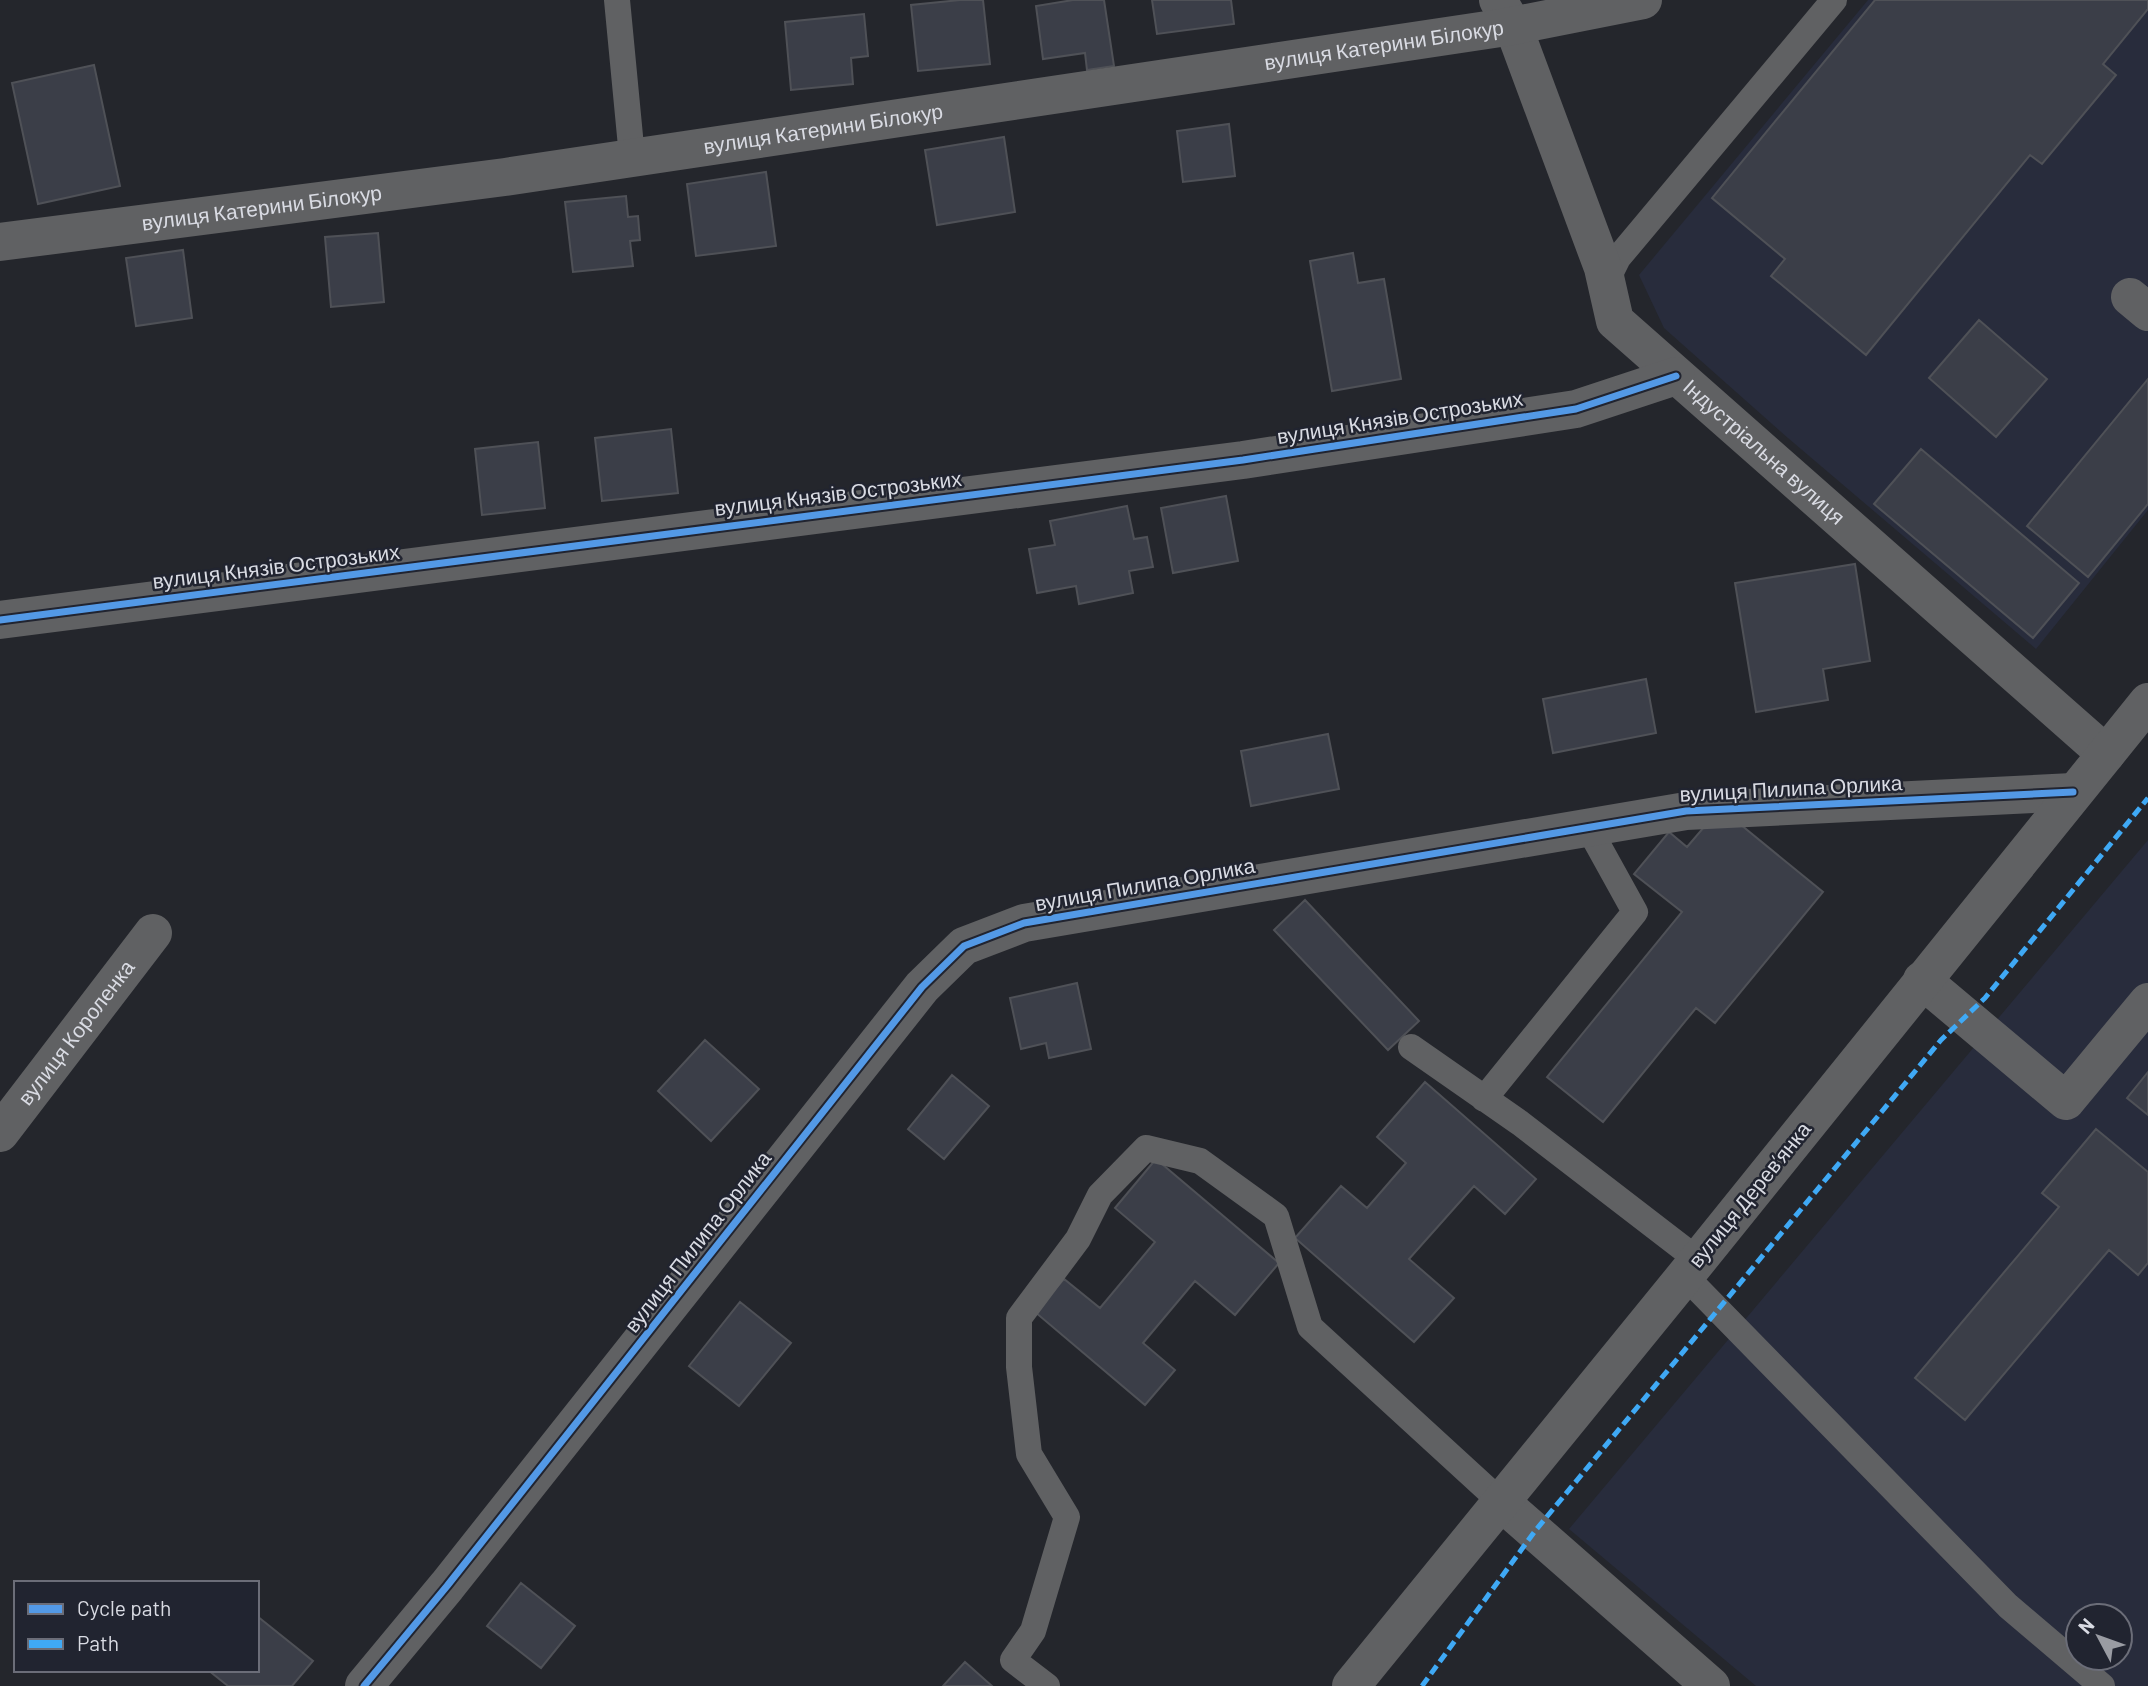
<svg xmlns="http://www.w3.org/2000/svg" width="2148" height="1686" font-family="Barlow,sans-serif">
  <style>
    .built { fill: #282c3c; fill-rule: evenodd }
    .building { fill: #3b3e48; stroke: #4f5157; stroke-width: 2 }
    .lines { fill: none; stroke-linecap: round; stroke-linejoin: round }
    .service { stroke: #606163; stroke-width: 26 }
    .minor { stroke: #606163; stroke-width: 38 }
    .quiet { stroke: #3fa9f5; stroke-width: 5; stroke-dasharray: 10 5; stroke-linecap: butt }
    .cycleway-casing { stroke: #212430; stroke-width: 11 }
    .cycleway { stroke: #5399e6; stroke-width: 7 }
    .labels { text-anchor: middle; stroke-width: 5; stroke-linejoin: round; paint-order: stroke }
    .street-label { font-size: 21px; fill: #d9dbe3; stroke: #212430 }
  </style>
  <rect width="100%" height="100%" fill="#24262c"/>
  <path class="built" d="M 1868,0 L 2148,0 L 2148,510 L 2036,649 L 1788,438 L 1664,328 L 1639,275 Z
    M 2148,840 L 2148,1686 L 1756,1686 L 1569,1529 ZM 2078,1616 L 2120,1616 L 2120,1658 L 2078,1658 Z"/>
  <path class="building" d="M 960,0 L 983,0 L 990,64 L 918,71 L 911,5 Z
    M 1104,0 L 1114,66 L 1087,70 L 1085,53 L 1043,59 L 1036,6 L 1073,0 Z
    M 1152,0 L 1231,0 L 1234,24 L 1157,34 Z
    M 1875,0 L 2148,0 L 2148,9 L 2103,64 L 2116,75 L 2042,164 L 2030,155 L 1866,355 L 1771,276 L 1785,259 L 1712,198 Z
    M 864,14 L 868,56 L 851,58 L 853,84 L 791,90 L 785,22 Z
    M 94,65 L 120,186 L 38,204 L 12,83 Z
    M 1229,124 L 1235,176 L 1183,182 L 1177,131 Z
    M 1004,137 L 1015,212 L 937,225 L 925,150 Z
    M 766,172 L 776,246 L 696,256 L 687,184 Z
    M 626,196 L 628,217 L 638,216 L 640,240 L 630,241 L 633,266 L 573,272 L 565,202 Z
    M 378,233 L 384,302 L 331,307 L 325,237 Z
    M 183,250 L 192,318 L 136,326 L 126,258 Z
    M 1353,253 L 1358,283 L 1384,279 L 1401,379 L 1332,391 L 1310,261 Z
    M 1979,320 L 2047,379 L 1996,437 L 1929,378 Z
    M 2148,379 L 2148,504 L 2088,577 L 2027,526 Z
    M 671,429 L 678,493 L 602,501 L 595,438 Z
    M 538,442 L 545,508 L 482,515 L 475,449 Z
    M 1921,449 L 2079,583 L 2033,638 L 1874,504 Z
    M 1226,496 L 1238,561 L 1173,573 L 1161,508 Z
    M 1127,506 L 1134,539 L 1147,537 L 1153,567 L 1129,571 L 1133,593 L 1079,604 L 1076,586 L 1037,593 L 1029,549 L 1055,545 L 1050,521 Z
    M 1855,564 L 1870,661 L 1823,669 L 1828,700 L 1756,712 L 1735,583 Z
    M 1646,679 L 1656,733 L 1553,753 L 1543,699 Z
    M 1328,734 L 1339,789 L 1251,806 L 1241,751 Z
    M 1710,820 L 1741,825 L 1823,892 L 1715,1023 L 1696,1008 L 1603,1122 L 1547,1077 L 1682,912 L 1634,874 L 1669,832 L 1687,847 Z
    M 1305,900 L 1419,1021 L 1388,1050 L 1274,930 Z
    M 1077,983 L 1091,1049 L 1049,1058 L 1046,1043 L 1021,1049 L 1010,998 Z
    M 705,1040 L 759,1089 L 711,1141 L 658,1091 Z
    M 2148,1072 L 2148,1115 L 2127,1098 Z
    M 952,1075 L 989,1106 L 944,1159 L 908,1129 Z
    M 1425,1082 L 1536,1179 L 1505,1214 L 1474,1186 L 1409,1259 L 1454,1298 L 1414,1342 L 1295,1238 L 1341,1186 L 1367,1208 L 1406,1163 L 1377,1137 Z
    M 2096,1129 L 2148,1172 L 2148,1263 L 2138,1275 L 2109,1250 L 1965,1420 L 1915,1378 L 2059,1207 L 2042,1193 Z
    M 1156,1159 L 1279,1263 L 1235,1315 L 1195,1281 L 1143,1343 L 1175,1370 L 1145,1405 L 1035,1312 L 1064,1279 L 1100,1308 L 1155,1242 L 1115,1208 Z
    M 740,1302 L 791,1343 L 739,1406 L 689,1366 Z
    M 521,1583 L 575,1626 L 541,1668 L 487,1626 Z
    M 257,1616 L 313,1661 L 292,1686 L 228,1686 L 208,1670 L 257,1670 Z
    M 965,1662 L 992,1686 L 943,1686 Z"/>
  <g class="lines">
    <path class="service" d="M 617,0 L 632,157
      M 1608,288 L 1612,270 L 1618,258 L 1834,0
      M 1411,1047 L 1520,1123 L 1698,1260
      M 1484,1099 L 1635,912 L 1588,827
      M 1685,1276 L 2008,1606 L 2102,1686
      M 1047,1686 L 1013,1660 L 1033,1631 L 1067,1517 L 1029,1454 L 1019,1367 L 1019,1318 L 1078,1239 L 1100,1195 L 1146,1148 L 1200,1161 L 1276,1216 L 1310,1327 L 1501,1502"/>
    <g class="minor">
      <path id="s1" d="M 1498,0 L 1513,26 L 1603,268 L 1615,321 L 2106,754"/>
      <path id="s2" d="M 0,242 L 505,177 L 1507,27 L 1643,0"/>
      <path d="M 2130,297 L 2148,312"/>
      <path d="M 0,620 L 1243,460 L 1576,409 L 1676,376"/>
      <path d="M 1922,980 L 2066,1101 L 2148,1002"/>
      <path id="s3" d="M 0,1133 L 153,933"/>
      <path d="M 1501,1502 L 1711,1686"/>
      <path d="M 364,1686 L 447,1586 L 922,987 L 964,946 L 1024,923 L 1686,811 L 2073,792"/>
      <path d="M 1351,1686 L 1698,1260 L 2148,702"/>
    </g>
    <path class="quiet" d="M 1422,1686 L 1535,1531 L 1941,1040 L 1985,998 L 2148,798"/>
    <defs>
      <path id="cycleway" d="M 0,620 L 1243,460 L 1576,409 L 1676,376
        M 364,1686 L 447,1586 L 922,987 L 964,946 L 1024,923 L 1686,811 L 2073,792"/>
    </defs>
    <use href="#cycleway" class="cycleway-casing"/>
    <use href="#cycleway" class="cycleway"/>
  </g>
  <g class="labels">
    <g class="street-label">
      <text dy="7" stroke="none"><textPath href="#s2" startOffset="1398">вулиця Катерини Білокур</textPath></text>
      <text dy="7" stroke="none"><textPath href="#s2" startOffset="831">вулиця Катерини Білокур</textPath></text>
      <text dy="7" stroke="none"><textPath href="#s2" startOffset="264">вулиця Катерини Білокур</textPath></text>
      <text transform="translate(1400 418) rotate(-9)" y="7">вулиця Князів Острозьких</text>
      <text dy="7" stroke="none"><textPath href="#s1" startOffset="541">Індустріальна вулиця</textPath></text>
      <text transform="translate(838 494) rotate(-7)" y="7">вулиця Князів Острозьких</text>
      <text transform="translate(276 567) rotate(-7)" y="7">вулиця Князів Острозьких</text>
      <text transform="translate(1791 789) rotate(-3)" y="7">вулиця Пилипа Орлика</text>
      <text transform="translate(1145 885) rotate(-10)" y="7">вулиця Пилипа Орлика</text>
      <text dy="7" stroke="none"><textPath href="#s3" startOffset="126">вулиця Короленка</textPath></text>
      <text transform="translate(1750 1195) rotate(-51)" y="7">вулиця Деревʼянка</text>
      <text transform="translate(698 1242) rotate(-52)" y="7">вулиця Пилипа Орлика</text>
    </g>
  </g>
  <rect x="14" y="1581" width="245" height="91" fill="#212430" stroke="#6b6d78" stroke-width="2"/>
  <rect x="28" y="1604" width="35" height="10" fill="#5399e6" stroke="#6b6d78" stroke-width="2"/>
  <text x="77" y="1616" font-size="21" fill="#d9dbe3">Cycle path</text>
  <rect x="28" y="1639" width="35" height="10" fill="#3fa9f5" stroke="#6b6d78" stroke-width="2"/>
  <text x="77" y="1651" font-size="21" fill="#d9dbe3">Path</text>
  <g transform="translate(2099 1637) rotate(311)"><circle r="33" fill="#212430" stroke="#6b6d78" stroke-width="2"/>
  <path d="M0-5L12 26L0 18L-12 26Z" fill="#9a9ca3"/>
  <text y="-10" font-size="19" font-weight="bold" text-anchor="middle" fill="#d9dbe3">N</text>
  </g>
</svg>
